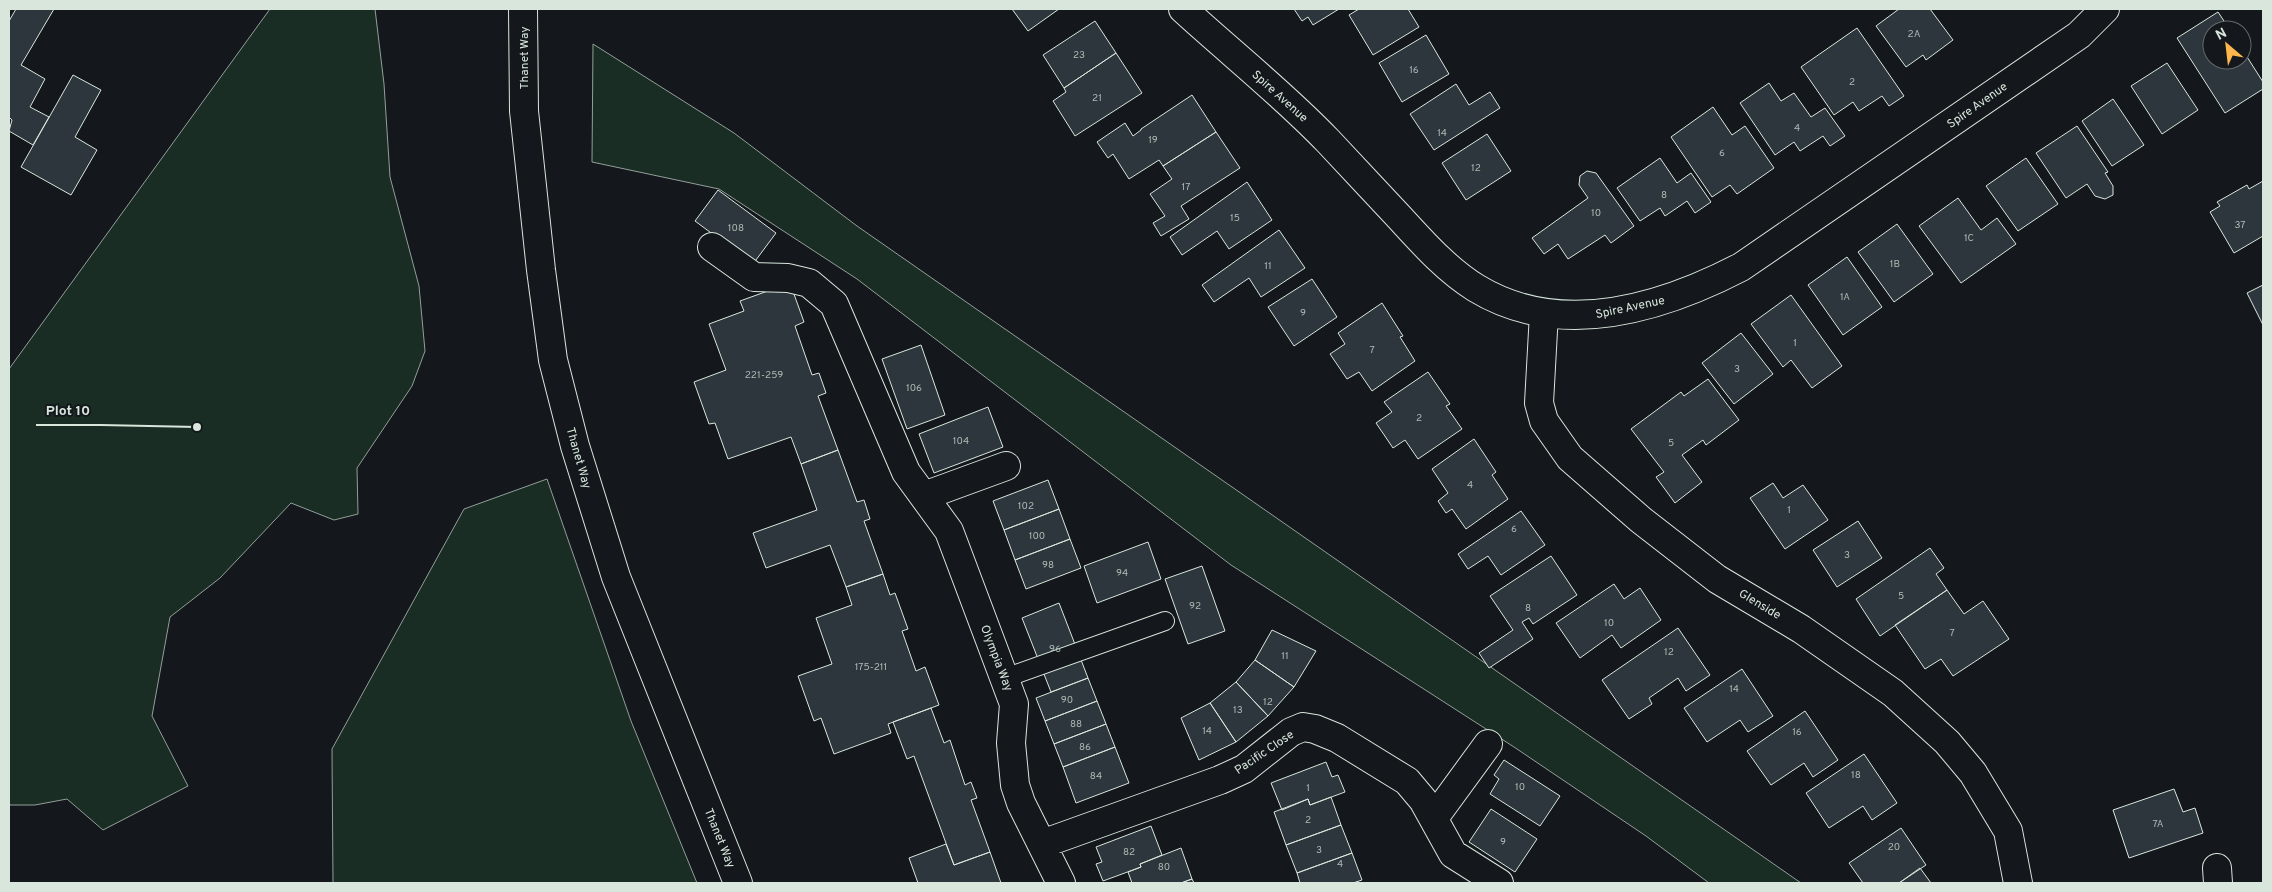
<svg xmlns="http://www.w3.org/2000/svg" width="2272" height="892" font-family="Overpass,sans-serif">
  <style>
    .green { fill: #1a2d24; stroke: #939e99 }
    .building { fill: #2c363c; stroke: #d8e6dc }
    .lines { fill: none; stroke-linecap: round; stroke-linejoin: round }
    .service-casing { stroke: #d8e6dc; stroke-width: 20 }
    .minor-casing { stroke: #d8e6dc; stroke-width: 30 }
    .primary-casing { stroke: #d8e6dc; stroke-width: 30 }
    .service { stroke: #14181c; stroke-width: 18 }
    .minor { stroke: #14181c; stroke-width: 28 }
    .primary { stroke: #14181c; stroke-width: 28 }
    .labels { text-anchor: middle; stroke-width: 4; stroke-linejoin: round; paint-order: stroke }
    .number-label { font-size: 10px; fill: #adbab4 }
    .street-label { font-size: 12px; fill: #d8e6dc; stroke: #14181c }
    .leader { fill: none; stroke: #d8e6dc; stroke-width: 2 }
    .callout-dot { fill: #d8e6dc; stroke: #14181c; stroke-width: 2 }
    .callout-label { font-size: 14px; text-anchor: middle; font-weight: bold; fill: #d8e6dc; stroke: #14181c; stroke-width: 4; stroke-linejoin: round; paint-order: stroke }
  </style>
  <rect width="100%" height="100%" fill="#14181c"/>
  <path class="green" d="M 270,9 L 375,9 L 384,84 L 390,177 L 419,286 L 425,351 L 412,386 L 357,468 L 358,514 L 334,520 L 291,503 L 220,578 L 170,617 L 152,716 L 188,786 L 103,830 L 67,799 L 35,805 L 10,805 L 9,803 L 9,369 Z
    M 593,44 L 734,133 L 857,226 L 1801,883 L 1709,883 L 1646,836 L 1514,747 L 1231,565 L 857,279 L 719,189 L 592,162 Z
    M 547,479 L 631,721 L 697,883 L 333,883 L 332,749 L 464,509 Z"/>
  <path class="building" d="M 16,9 L 54,9 L 21,65 L 45,79 L 30,107 L 49,117 L 33,145 L 9,131 L 12,120 L 9,117 L 9,21 Z
    M 1012,9 L 1059,9 L 1028,31 Z
    M 1294,9 L 1339,9 L 1313,25 L 1308,17 L 1302,21 Z
    M 1359,9 L 1408,9 L 1419,27 L 1373,55 L 1349,15 Z
    M 1899,9 L 1930,9 L 1953,40 L 1926,60 L 1923,55 L 1906,67 L 1876,26 Z
    M 2218,12 L 2230,30 L 2212,30 L 2212,60 L 2242,60 L 2242,49 L 2263,82 L 2263,89 L 2225,113 L 2177,38 Z
    M 1095,21 L 1116,53 L 1064,88 L 1043,55 Z
    M 1857,28 L 1904,96 L 1889,106 L 1882,96 L 1859,111 L 1853,102 L 1834,115 L 1801,67 Z
    M 1426,35 L 1449,74 L 1402,102 L 1379,63 Z
    M 1116,53 L 1142,93 L 1075,136 L 1053,101 L 1066,92 L 1064,88 Z
    M 2167,63 L 2198,110 L 2162,134 L 2131,86 Z
    M 73,75 L 101,90 L 75,137 L 97,150 L 71,195 L 21,167 Z
    M 1769,83 L 1781,101 L 1794,93 L 1811,117 L 1825,108 L 1845,136 L 1830,146 L 1823,136 L 1800,151 L 1794,142 L 1775,155 L 1740,103 Z
    M 1456,84 L 1469,105 L 1490,92 L 1500,108 L 1434,150 L 1410,114 Z
    M 1192,95 L 1216,132 L 1163,166 L 1159,160 L 1129,179 L 1113,154 L 1108,158 L 1097,142 L 1125,123 L 1133,136 L 1141,130 L 1141,129 Z
    M 2113,99 L 2144,145 L 2112,166 L 2082,121 Z
    M 1713,107 L 1732,135 L 1745,126 L 1774,168 L 1737,194 L 1730,185 L 1712,197 L 1671,137 Z
    M 2077,126 L 2108,172 L 2105,173 L 2113,186 L 2113,195 L 2105,199 L 2095,196 L 2087,184 L 2066,198 L 2036,153 Z
    M 1216,132 L 1240,168 L 1181,206 L 1189,219 L 1161,236 L 1153,223 L 1165,216 L 1150,194 L 1172,179 L 1163,166 Z
    M 1487,134 L 1511,171 L 1466,200 L 1442,163 Z
    M 1660,158 L 1677,183 L 1691,173 L 1711,202 L 1695,213 L 1687,201 L 1665,216 L 1660,208 L 1640,221 L 1617,188 Z
    M 2026,158 L 2058,204 L 2018,231 L 1986,186 Z
    M 1587,171 L 1596,173 L 1634,226 L 1611,243 L 1605,235 L 1568,259 L 1558,244 L 1544,254 L 1532,238 L 1588,198 L 1579,185 L 1580,176 Z
    M 2263,181 L 2263,236 L 2234,253 L 2210,212 L 2220,206 L 2217,202 L 2247,185 L 2249,189 Z
    M 1247,182 L 1272,220 L 1229,249 L 1217,231 L 1182,255 L 1170,237 Z
    M 718,190 L 776,233 L 753,264 L 695,221 Z
    M 1958,198 L 1981,230 L 1997,218 L 2016,244 L 1961,283 L 1919,226 Z
    M 1897,224 L 1933,274 L 1894,302 L 1858,252 Z
    M 1279,230 L 1305,268 L 1261,297 L 1249,278 L 1214,302 L 1202,285 Z
    M 1847,257 L 1882,307 L 1843,335 L 1808,285 Z
    M 1312,279 L 1337,317 L 1294,346 L 1268,307 Z
    M 790,283 L 804,322 L 795,326 L 812,375 L 819,373 L 826,393 L 818,396 L 838,450 L 801,464 L 791,437 L 728,459 L 715,423 L 709,424 L 694,382 L 726,370 L 709,324 L 744,311 L 740,301 Z
    M 2263,285 L 2263,325 L 2247,293 Z
    M 1791,295 L 1842,366 L 1812,388 L 1791,360 L 1783,367 L 1751,324 Z
    M 1382,303 L 1403,336 L 1400,337 L 1415,361 L 1372,391 L 1359,372 L 1347,379 L 1330,354 L 1345,344 L 1338,333 Z
    M 1741,333 L 1773,374 L 1734,404 L 1702,363 Z
    M 921,345 L 945,415 L 907,429 L 882,359 Z
    M 1428,372 L 1450,404 L 1446,406 L 1462,429 L 1418,459 L 1405,440 L 1393,448 L 1376,423 L 1392,412 L 1384,402 Z
    M 1708,379 L 1739,420 L 1706,445 L 1703,440 L 1682,455 L 1702,482 L 1675,503 L 1656,477 L 1664,472 L 1631,429 L 1681,392 L 1684,396 Z
    M 988,407 L 1003,447 L 934,473 L 919,434 Z
    M 1474,439 L 1496,472 L 1492,475 L 1508,499 L 1466,529 L 1452,509 L 1446,513 L 1438,501 L 1448,493 L 1432,469 Z
    M 838,450 L 857,502 L 864,500 L 870,519 L 864,521 L 883,574 L 846,587 L 830,545 L 766,568 L 753,533 L 817,510 L 801,464 Z
    M 1048,480 L 1059,509 L 1004,530 L 993,501 Z
    M 1773,483 L 1783,498 L 1803,485 L 1828,520 L 1785,549 L 1750,498 Z
    M 1059,509 L 1070,539 L 1015,560 L 1004,530 Z
    M 1521,511 L 1545,545 L 1501,575 L 1488,556 L 1468,569 L 1458,554 Z
    M 1858,521 L 1882,558 L 1837,587 L 1813,550 Z
    M 1070,539 L 1081,568 L 1026,589 L 1015,560 Z
    M 1148,542 L 1161,579 L 1097,603 L 1084,566 Z
    M 1930,548 L 1944,568 L 1936,574 L 1947,590 L 1880,636 L 1856,599 Z
    M 1551,556 L 1577,595 L 1533,624 L 1529,618 L 1522,622 L 1533,639 L 1489,668 L 1479,653 L 1513,630 L 1490,596 Z
    M 1202,566 L 1225,631 L 1188,644 L 1165,579 Z
    M 883,574 L 890,595 L 895,593 L 908,629 L 902,631 L 916,671 L 925,667 L 939,705 L 888,724 L 891,733 L 834,754 L 821,718 L 814,721 L 798,676 L 832,664 L 816,618 L 852,605 L 846,587 Z
    M 1614,584 L 1624,599 L 1640,588 L 1661,620 L 1621,648 L 1612,635 L 1580,658 L 1556,623 Z
    M 1947,590 L 1964,614 L 1983,601 L 2009,639 L 1953,676 L 1941,659 L 1925,669 L 1895,625 Z
    M 1059,603 L 1088,678 L 1051,692 L 1022,618 Z
    M 1678,628 L 1710,675 L 1686,691 L 1678,678 L 1649,698 L 1652,704 L 1629,719 L 1602,680 Z
    M 1272,630 L 1316,651 L 1294,687 L 1255,660 Z
    M 1255,660 L 1294,687 L 1268,716 L 1236,682 Z
    M 1742,669 L 1773,716 L 1748,732 L 1740,720 L 1707,742 L 1684,708 Z
    M 1088,678 L 1097,701 L 1045,721 L 1036,698 Z
    M 1236,682 L 1268,716 L 1236,742 L 1210,703 Z
    M 1097,701 L 1106,724 L 1054,744 L 1045,721 Z
    M 1210,703 L 1236,742 L 1199,760 L 1181,718 Z
    M 931,708 L 944,743 L 950,740 L 965,785 L 971,782 L 977,798 L 971,800 L 990,852 L 954,865 L 914,756 L 907,759 L 893,722 Z
    M 1805,711 L 1838,760 L 1813,777 L 1804,763 L 1771,785 L 1747,751 Z
    M 1106,724 L 1115,747 L 1063,767 L 1054,744 Z
    M 1115,747 L 1129,783 L 1076,803 L 1063,767 Z
    M 1864,754 L 1897,803 L 1872,820 L 1863,806 L 1829,828 L 1806,793 Z
    M 1504,760 L 1560,796 L 1540,826 L 1490,794 L 1499,779 L 1494,775 Z
    M 1326,762 L 1332,777 L 1338,775 L 1345,792 L 1310,805 L 1308,799 L 1282,810 L 1271,783 Z
    M 2174,789 L 2183,812 L 2195,808 L 2203,833 L 2129,858 L 2113,810 Z
    M 1331,797 L 1341,825 L 1286,845 L 1274,812 L 1308,799 L 1310,805 Z
    M 1491,809 L 1537,839 L 1515,872 L 1469,842 Z
    M 1341,825 L 1352,853 L 1297,873 L 1286,845 Z
    M 1151,826 L 1162,855 L 1140,864 L 1141,867 L 1103,881 L 1096,864 L 1102,862 L 1096,847 Z
    M 1901,828 L 1926,865 L 1899,883 L 1863,883 L 1849,863 Z
    M 946,844 L 954,865 L 990,852 L 1001,883 L 918,883 L 909,858 Z
    M 1181,848 L 1192,879 L 1181,883 L 1132,883 L 1128,872 L 1141,867 L 1140,864 Z
    M 1352,853 L 1362,880 L 1353,883 L 1300,883 L 1297,873 Z
    M 1920,868 L 1931,883 L 1899,883 Z
    M 1192,879 L 1194,883 L 1181,883 Z"/>
  <g class="lines">
    <defs>
      <path id="service" d="M 1005,678 L 1165,621"/>
      <path id="minor" d="M 1183,9 C 1231,53 1283,94 1328,141 C 1352,167 1377,193 1401,219 C 1423,243 1447,270 1476,288 C 1560,339 1660,309 1741,267 L 2079,35 L 2105,9
        M 712,247 L 754,277 L 788,278 L 809,283 L 834,304 L 906,472 L 949,531 L 1014,704 L 1011,743 L 1015,785 L 1021,803 L 1061,883
        M 1544,313 L 1539,403 L 1544,421 L 1570,458 L 1641,520 L 1717,579 L 1801,629 L 1893,693 L 1947,742 L 1973,773 L 2008,831 L 2018,883
        M 924,496 L 1006,466
        M 1434,818 L 1488,744
        M 1042,844 L 1220,780 L 1244,769 L 1291,732 L 1303,727 L 1315,729 L 1337,738 L 1407,781 L 1423,800 L 1453,854 L 1499,883
        M 2217,868 L 2218,883"/>
      <path id="primary" d="M 523,9 L 524,111 L 541,270 L 553,360 L 575,446 L 616,577 L 738,883"/>
    </defs>
    <use href="#service" class="service-casing"/>
    <use href="#minor" class="minor-casing"/>
    <use href="#primary" class="primary-casing"/>
    <use href="#service" class="service"/>
    <use href="#minor" class="minor"/>
    <use href="#primary" class="primary"/>
  </g>
  <g class="labels">
    <g class="number-label">
      <text x="1914" y="37">2A</text>
      <text x="1079" y="58">23</text>
      <text x="1414" y="73">16</text>
      <text x="1852" y="85">2</text>
      <text x="1097" y="101">21</text>
      <text x="1797" y="131">4</text>
      <text x="1442" y="136">14</text>
      <text x="1153" y="143">19</text>
      <text x="1722" y="156">6</text>
      <text x="1476" y="171">12</text>
      <text x="1186" y="190">17</text>
      <text x="1664" y="198">8</text>
      <text x="1596" y="216">10</text>
      <text x="1235" y="221">15</text>
      <text x="2240" y="228">37</text>
      <text x="736" y="231">108</text>
      <text x="1969" y="241">1C</text>
      <text x="1895" y="267">1B</text>
      <text x="1268" y="269">11</text>
      <text x="1845" y="300">1A</text>
      <text x="1303" y="316">9</text>
      <text x="1795" y="346">1</text>
      <text x="1372" y="353">7</text>
      <text x="1737" y="372">3</text>
      <text x="764" y="378">221-259</text>
      <text x="914" y="391">106</text>
      <text x="1419" y="421">2</text>
      <text x="961" y="444">104</text>
      <text x="1671" y="446">5</text>
      <text x="1470" y="488">4</text>
      <text x="1026" y="509">102</text>
      <text x="1789" y="513">1</text>
      <text x="1514" y="532">6</text>
      <text x="1037" y="539">100</text>
      <text x="1847" y="558">3</text>
      <text x="1048" y="568">98</text>
      <text x="1122" y="576">94</text>
      <text x="1901" y="599">5</text>
      <text x="1195" y="609">92</text>
      <text x="1528" y="611">8</text>
      <text x="1609" y="626">10</text>
      <text x="1952" y="636">7</text>
      <text x="1055" y="652">96</text>
      <text x="1669" y="655">12</text>
      <text x="1285" y="659">11</text>
      <text x="871" y="670">175-211</text>
      <text x="1734" y="692">14</text>
      <text x="1067" y="703">90</text>
      <text x="1268" y="705">12</text>
      <text x="1238" y="713">13</text>
      <text x="1076" y="727">88</text>
      <text x="1207" y="734">14</text>
      <text x="1797" y="735">16</text>
      <text x="1085" y="750">86</text>
      <text x="1856" y="778">18</text>
      <text x="1096" y="779">84</text>
      <text x="1520" y="790">10</text>
      <text x="1308" y="791">1</text>
      <text x="1308" y="823">2</text>
      <text x="2158" y="827">7A</text>
      <text x="1503" y="845">9</text>
      <text x="1894" y="850">20</text>
      <text x="1319" y="853">3</text>
      <text x="1129" y="855">82</text>
      <text x="1340" y="867">4</text>
      <text x="1164" y="870">80</text>
    </g>
    <g class="street-label">
      <text transform="translate(524 58) rotate(-90)" y="4">Thanet Way</text>
      <text transform="translate(1280 96) rotate(42)" y="4">Spire Avenue</text>
      <text transform="translate(1977 105) rotate(-35)" y="4">Spire Avenue</text>
      <text transform="translate(1630 307) rotate(-12)" y="4">Spire Avenue</text>
      <text transform="translate(579 458) rotate(74)" y="4">Thanet Way</text>
      <text transform="translate(1760 604) rotate(31)" y="4">Glenside</text>
      <text transform="translate(997 658) rotate(69)" y="4">Olympia Way</text>
      <text transform="translate(1264 752) rotate(-34)" y="4">Pacific Close</text>
      <text transform="translate(720 838) rotate(68)" y="4">Thanet Way</text>
    </g>
  </g>
  <path class="leader" d="M197 427L101 425H36"/>
  <circle class="callout-dot" cx="197" cy="427" r="5"/>
  <g class="callout-label">
    <text x="68" y="415">Plot 10</text>
  </g>
  <rect width="2272" height="892" fill="none" stroke="#d8e6dc" stroke-width="20"/>
  <g transform="translate(2227 45) rotate(332)"><circle r="24" fill="#14181c" stroke="#626a69"/>
  <path d="M0-4L9 19L0 12L-9 19Z" fill="#ffb74d"/>
  <text y="-8" font-size="14" font-weight="bold" text-anchor="middle" fill="#d8e6dc">N</text>
  </g>
</svg>
